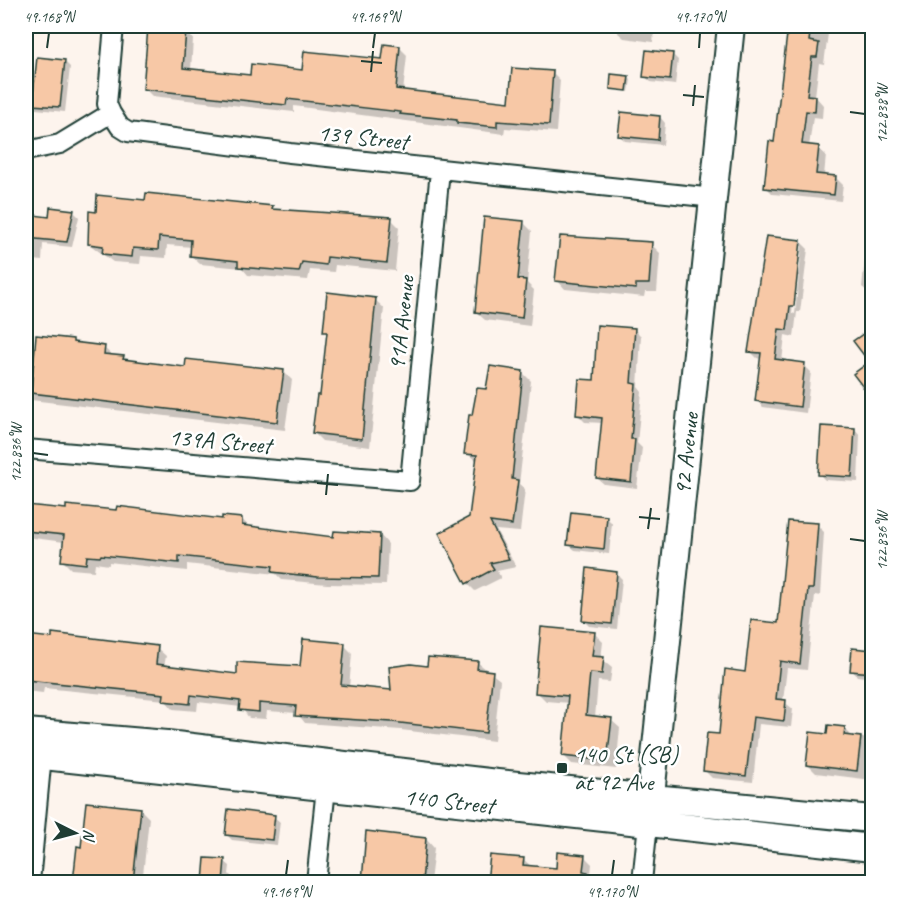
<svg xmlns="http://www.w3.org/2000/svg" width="898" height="908" font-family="Caveat,sans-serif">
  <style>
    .shadow { fill: #0003; fill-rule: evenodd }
    .building { fill: #f7c8a6; stroke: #1f3d34; stroke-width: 1.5 }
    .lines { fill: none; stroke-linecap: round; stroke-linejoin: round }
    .street-casing { stroke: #1f3d34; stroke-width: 22 }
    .secondary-casing { stroke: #1f3d34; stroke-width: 30 }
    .street { stroke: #fff; stroke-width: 18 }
    .secondary { stroke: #fff; stroke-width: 26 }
    .ticks { fill: none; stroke: #1f3d34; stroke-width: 2 }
    .poi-dot { fill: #1f3d34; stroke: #fff; stroke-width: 2 }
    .labels { text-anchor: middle; stroke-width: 5; stroke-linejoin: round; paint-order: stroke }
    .street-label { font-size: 24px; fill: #1f3d34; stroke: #fff }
    .poi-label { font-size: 24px; fill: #1f3d34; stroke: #fff; text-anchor: start }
    .neatline { fill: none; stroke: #1f3d34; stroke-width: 2 }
    .ticks-label { font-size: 15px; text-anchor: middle; fill: #1f3d34 }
  </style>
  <rect width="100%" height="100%" fill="#fdf4ed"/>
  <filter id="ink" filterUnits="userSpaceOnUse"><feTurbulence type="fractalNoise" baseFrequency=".0167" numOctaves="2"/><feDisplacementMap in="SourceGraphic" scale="12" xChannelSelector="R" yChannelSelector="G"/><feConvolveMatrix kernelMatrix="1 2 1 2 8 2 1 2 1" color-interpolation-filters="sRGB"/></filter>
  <g filter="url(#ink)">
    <path class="shadow" d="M 619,26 L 655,26 L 653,42 L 624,38 L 618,33 Z
      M 789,26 L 829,26 L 824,64 L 819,63 L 815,96 L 823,105 L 822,118 L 813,117 L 809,147 L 818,148 L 826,155 L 824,176 L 835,177 L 843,185 L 841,201 L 773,194 L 766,187 L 776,143 Z
      M 186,32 L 193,39 L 191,70 L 251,76 L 303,71 L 384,61 L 399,47 L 407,55 L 403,92 L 511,104 L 552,72 L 560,80 L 556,132 L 505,128 L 504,134 L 294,106 L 294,112 L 152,96 L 144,88 Z
      M 672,54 L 678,60 L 675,85 L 651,82 L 645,77 Z
      M 64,61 L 70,67 L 65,112 L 26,108 L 26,84 L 36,85 Z
      M 628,77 L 631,80 L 629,92 L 611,88 Z
      M 660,117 L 665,123 L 663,145 L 625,141 L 620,136 Z
      M 146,201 L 272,207 L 275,211 L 391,219 L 399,227 L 395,271 L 335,265 L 334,272 L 310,270 L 308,280 L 248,275 L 242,268 L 200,264 L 191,256 L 192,247 L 167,245 L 166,258 L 141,256 L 140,264 L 113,262 L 89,244 L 97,214 Z
      M 73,211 L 79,217 L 72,247 L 43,244 L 42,261 L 26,259 L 26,215 L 50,218 Z
      M 869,220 L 872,221 L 872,295 L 862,287 Z
      M 523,222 L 532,231 L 527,283 L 534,290 L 530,326 L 485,320 L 476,312 Z
      M 801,242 L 808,249 L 800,312 L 797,312 L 794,337 L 785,335 L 782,362 L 804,365 L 811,372 L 806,413 L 763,407 L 756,400 L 761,359 L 757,358 L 750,351 ZM 799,246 L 802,246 L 795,314 L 792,313 Z
      M 651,244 L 660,253 L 657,292 L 645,292 L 644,297 L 565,289 L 557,280 Z
      M 375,300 L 384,308 L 370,447 L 322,441 L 313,432 L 321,397 L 328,334 L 324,331 Z
      M 634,329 L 641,336 L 638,387 L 642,392 L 637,443 L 642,448 L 637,488 L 604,484 L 597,478 L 603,423 L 585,422 L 578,415 Z
      M 73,340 L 77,344 L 104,348 L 113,356 L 123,358 L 127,361 L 187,368 L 283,371 L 292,380 L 285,430 L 31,400 L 29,412 L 26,411 L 26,371 L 34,371 Z
      M 523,373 L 531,381 L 519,484 L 525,489 L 520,532 L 496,530 L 516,567 L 497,571 L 501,578 L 475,591 L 467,583 L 470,518 L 478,462 L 466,453 L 473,417 L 488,391 Z
      M 855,429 L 860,435 L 858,482 L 825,480 L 819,474 Z
      M 26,506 L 223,521 L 242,519 L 250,528 L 335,538 L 380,535 L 388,544 L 386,585 L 327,584 L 282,580 L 276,574 L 187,564 L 187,571 L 109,562 L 109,565 L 95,563 L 94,571 L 71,569 L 63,561 L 64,542 L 26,537 Z
      M 606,517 L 612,523 L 609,554 L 575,550 L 569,545 Z
      M 817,525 L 824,532 L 820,596 L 815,595 L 807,670 L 787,668 L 783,701 L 793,709 L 791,727 L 759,724 L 753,782 L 712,778 L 705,771 L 746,673 L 780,624 Z
      M 616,573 L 622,579 L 617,629 L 589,626 L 583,620 Z
      M 594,633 L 603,642 L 601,659 L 612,668 L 610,682 L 598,681 L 595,718 L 611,720 L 620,728 L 616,769 L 572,764 L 563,755 L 569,703 L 546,701 L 537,692 Z
      M 26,637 L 157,648 L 166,656 L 164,667 L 239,675 L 302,668 L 344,645 L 352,653 L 349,688 L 392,691 L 428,668 L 477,662 L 500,680 L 494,741 L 401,730 L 305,723 L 297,713 L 267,711 L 266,719 L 249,718 L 241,707 L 198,702 L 197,711 L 173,709 L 165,700 L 44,688 L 43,693 L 26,691 Z
      M 872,651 L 872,678 L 857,676 L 852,670 Z
      M 844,728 L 853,737 L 872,739 L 872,780 L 816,773 L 807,764 L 829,736 Z
      M 140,809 L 149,818 L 143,875 L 149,882 L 74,882 L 78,848 L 82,848 Z
      M 274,817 L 280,822 L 277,845 L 232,840 L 226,834 Z
      M 367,833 L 426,839 L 434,848 L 430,882 L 362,882 Z
      M 491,856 L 523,859 L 532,867 L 557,870 L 584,856 L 592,864 L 590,882 L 488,882 Z
      M 206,860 L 224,861 L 230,866 L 229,874 L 237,882 L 205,882 Z"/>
    <path class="building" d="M 788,26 L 811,26 L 809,41 L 819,43 L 817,57 L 812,57 L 807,95 L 816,96 L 815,112 L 806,111 L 802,144 L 819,146 L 816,174 L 836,176 L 834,195 L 764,188 L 769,141 L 774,142 Z
      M 148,27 L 186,30 L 183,68 L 250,75 L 251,64 L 302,70 L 304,51 L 382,59 L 384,44 L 400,46 L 396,89 L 509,102 L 512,68 L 553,71 L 549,125 L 497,121 L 497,127 L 457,123 L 457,120 L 400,114 L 401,112 L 287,99 L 286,105 L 143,89 Z
      M 646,50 L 673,53 L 670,80 L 643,77 Z
      M 37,57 L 65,60 L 60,107 L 32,105 Z
      M 611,74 L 629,76 L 627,91 L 610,89 Z
      M 621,112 L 660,116 L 658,140 L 618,136 Z
      M 146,193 L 273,206 L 272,209 L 392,217 L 387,263 L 327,257 L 326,265 L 302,262 L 299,272 L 238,267 L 238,261 L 190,256 L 191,240 L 159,237 L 158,250 L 133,248 L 132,257 L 102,254 L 103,246 L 88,244 L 89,211 L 96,212 L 97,195 L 145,200 Z
      M 50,207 L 74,210 L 67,242 L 26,238 L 26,214 L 49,217 Z
      M 484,217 L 524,221 L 518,279 L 526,280 L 522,318 L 475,312 Z
      M 560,236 L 652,242 L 649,284 L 636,284 L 636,289 L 555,281 Z
      M 766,236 L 801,240 L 794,306 L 790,306 L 787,330 L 779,329 L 775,359 L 805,363 L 800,407 L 755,401 L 761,353 L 748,352 Z
      M 327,292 L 376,298 L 362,439 L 312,433 L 317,395 L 320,395 L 327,332 L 323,332 Z
      M 597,325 L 635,328 L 631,383 L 636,384 L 631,439 L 635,439 L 631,482 L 596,478 L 602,418 L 576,415 L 579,379 L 594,380 Z
      M 873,327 L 873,400 L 853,374 L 869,362 L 853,341 Z
      M 36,335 L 73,339 L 73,342 L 105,346 L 104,354 L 124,356 L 123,359 L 185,367 L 186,359 L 284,370 L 277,422 L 31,393 Z
      M 490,366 L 523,371 L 512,479 L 518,480 L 512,525 L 490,522 L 509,559 L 490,563 L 494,569 L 466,584 L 439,533 L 469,517 L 477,455 L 464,454 L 469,415 L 472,415 L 477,388 L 486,389 Z
      M 821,426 L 855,428 L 852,477 L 818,475 Z
      M 26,505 L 66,509 L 66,505 L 116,510 L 117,506 L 222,519 L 222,516 L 242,518 L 242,525 L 333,537 L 334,531 L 380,534 L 378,578 L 318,577 L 272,572 L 273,566 L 179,556 L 179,563 L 101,555 L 100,557 L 87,556 L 86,564 L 61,561 L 64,535 L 26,531 Z
      M 571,512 L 607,516 L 604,549 L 567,545 Z
      M 788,521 L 818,523 L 813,589 L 808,589 L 800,664 L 780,661 L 776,699 L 786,700 L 784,721 L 753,717 L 746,776 L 703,771 L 707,733 L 719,734 L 725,669 L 745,672 L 751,620 L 778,623 Z
      M 587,568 L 617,572 L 612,624 L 582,621 Z
      M 541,627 L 595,632 L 592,656 L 604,657 L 602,674 L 590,673 L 586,715 L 612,718 L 607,761 L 562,756 L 568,696 L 535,693 Z
      M 52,633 L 158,646 L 156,664 L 237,674 L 237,662 L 300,666 L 303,639 L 345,643 L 341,685 L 391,690 L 389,667 L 411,664 L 427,666 L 428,657 L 478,661 L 477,669 L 493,671 L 486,733 L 392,722 L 295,716 L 296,706 L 259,703 L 259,712 L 239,710 L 240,701 L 191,695 L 190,704 L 163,701 L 164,694 L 26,680 L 26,635 L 52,638 Z
      M 852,648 L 873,650 L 873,673 L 850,671 Z
      M 828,725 L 845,727 L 844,735 L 861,737 L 857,771 L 806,765 L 810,732 L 827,734 Z
      M 86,802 L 141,808 L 133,882 L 73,882 L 77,846 L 81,847 Z
      M 228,809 L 275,815 L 272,840 L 225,835 Z
      M 366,831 L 426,838 L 422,882 L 362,882 Z
      M 557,852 L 585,855 L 583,871 L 588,872 L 588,882 L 487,882 L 490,855 L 524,858 L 523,865 L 556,868 Z
      M 205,858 L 225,859 L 223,882 L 203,882 Z"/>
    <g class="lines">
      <defs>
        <path id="street" d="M 111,113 L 107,104 L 114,26
          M 26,151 L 60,144 L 111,113 L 120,127 L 128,132 L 290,153 L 714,198
          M 26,449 L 410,481 L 440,170
          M 30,882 L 42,755
          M 316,882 L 326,788
          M 642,882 L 648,823"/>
        <path id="secondary" d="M 26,732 L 167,744 L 497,783 L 872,819
          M 26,754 L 872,848
          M 649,814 L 731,26"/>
      </defs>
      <use href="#street" class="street-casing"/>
      <use href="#secondary" class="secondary-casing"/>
      <use href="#street" class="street"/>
      <use href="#secondary" class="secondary"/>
    </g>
  </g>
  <path class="ticks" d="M 47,48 L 49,33M 373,48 L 375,33M 699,48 L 700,33M 361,61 L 382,63M 371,72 L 373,51M 683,95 L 704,97M 693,106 L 695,85M 850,112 L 865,114M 33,453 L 48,455M 317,483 L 338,485M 326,495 L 328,474M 639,517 L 660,519M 648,529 L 651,508M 850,539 L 865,541M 286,875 L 288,860M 612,875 L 614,860"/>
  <rect class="poi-dot" x="556" y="762" width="12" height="12" rx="3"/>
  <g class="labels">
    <g class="street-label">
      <text transform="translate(363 137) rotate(6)" y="8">139 Street</text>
      <text transform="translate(401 323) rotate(-84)" y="8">91A Avenue</text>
      <text transform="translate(220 441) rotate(5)" y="8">139A Street</text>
      <text transform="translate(686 454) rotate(-84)" y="8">92 Avenue</text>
      <text transform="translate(449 801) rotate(6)" y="8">140 Street</text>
    </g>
    <g class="poi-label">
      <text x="574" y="762">140 St (SB)<tspan x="574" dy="28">at 92 Ave</tspan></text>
    </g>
  </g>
  <rect width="898" height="908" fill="none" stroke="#fff" stroke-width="66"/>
  <g transform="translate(75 833) rotate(96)" stroke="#ffffff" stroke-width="4.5" paint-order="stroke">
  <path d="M0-4.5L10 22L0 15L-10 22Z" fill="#1f3d34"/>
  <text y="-9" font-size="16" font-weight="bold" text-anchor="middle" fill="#1f3d34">N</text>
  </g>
  <rect x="33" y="33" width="832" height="842" class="neatline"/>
  <g class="ticks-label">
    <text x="49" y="22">49.168°N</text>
    <text x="375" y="22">49.169°N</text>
    <text x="700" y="22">49.170°N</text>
    <text transform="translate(882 114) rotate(-90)" y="5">122.838°W</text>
    <text transform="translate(16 453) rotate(-90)" y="5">122.836°W</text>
    <text transform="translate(882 541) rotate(-90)" y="5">122.836°W</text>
    <text x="286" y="897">49.169°N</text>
    <text x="612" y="897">49.170°N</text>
  </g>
</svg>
